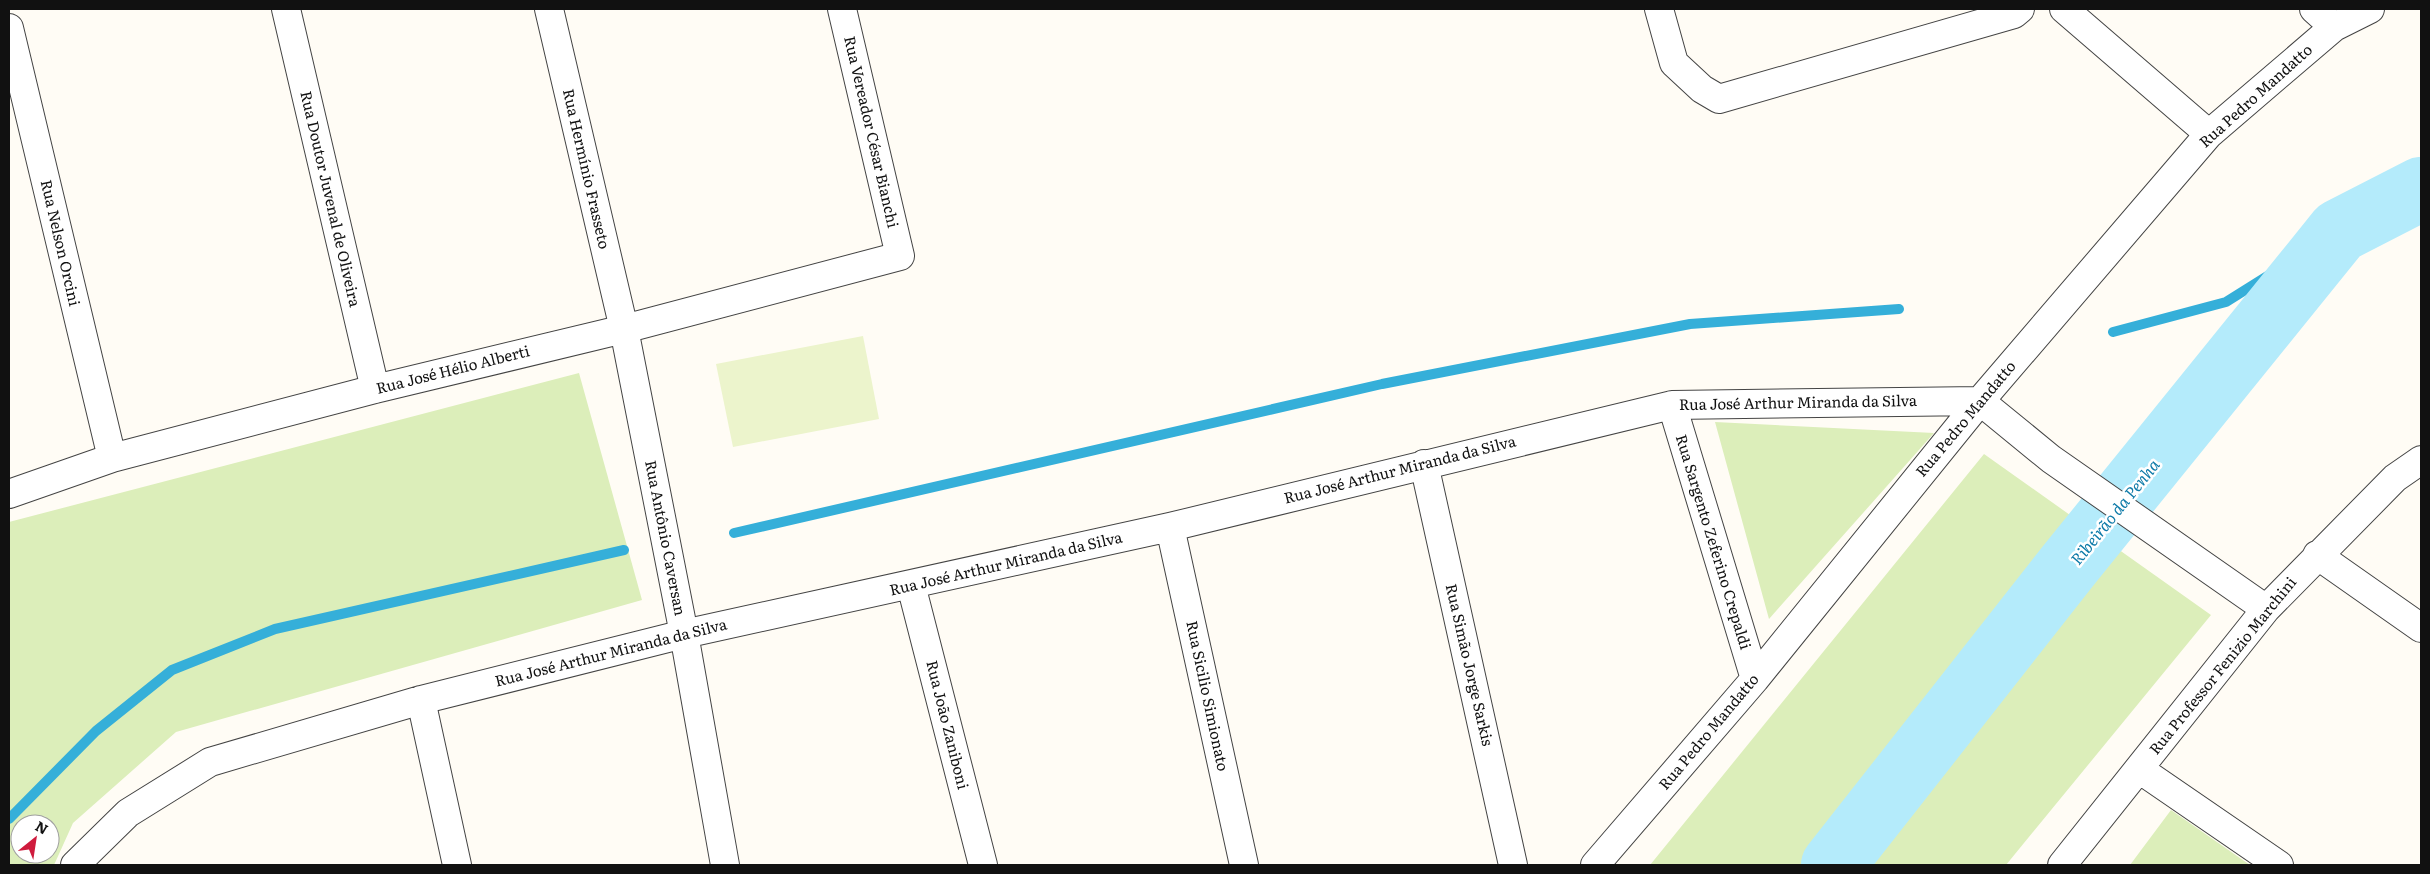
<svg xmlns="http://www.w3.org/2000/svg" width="2430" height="874" font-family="Literata,serif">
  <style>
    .green { fill: #dceeba; fill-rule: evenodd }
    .pitch { fill: #ecf4cc }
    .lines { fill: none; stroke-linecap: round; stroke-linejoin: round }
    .stream { stroke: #35afd9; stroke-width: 10 }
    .river { stroke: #b4ebfb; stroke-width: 64 }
    .minor-casing { stroke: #444; stroke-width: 30 }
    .minor { stroke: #fff; stroke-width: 28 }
    .labels { text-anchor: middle; stroke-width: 5; stroke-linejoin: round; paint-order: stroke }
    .street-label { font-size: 15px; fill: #111; stroke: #fff }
    .water-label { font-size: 16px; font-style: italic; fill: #0d7aa8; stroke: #fff }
  </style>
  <rect width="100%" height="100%" fill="#fffcf5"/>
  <path class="green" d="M 579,373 L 642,600 L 176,732 L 73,823 L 54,865 L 9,865 L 9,522 ZM 20,824 L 50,824 L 50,854 L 20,854 Z
    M 1715,422 L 1934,433 L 1769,619 Z
    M 1984,454 L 2211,615 L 2006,865 L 1650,865 Z
    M 2171,810 L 2250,865 L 2130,865 Z"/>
  <path class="pitch" d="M 863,336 L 879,419 L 733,447 L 716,364 Z"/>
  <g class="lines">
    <path class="stream" d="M 2113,332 L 2226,302 L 2339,231
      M 734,533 L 1382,384 L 1690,324 L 1899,309
      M 9,819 L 96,731 L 172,670 L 275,629 L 624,550"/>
    <path class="river" d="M 1833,865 L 2068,566 L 2339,231 L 2421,189"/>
    <defs>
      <path id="minor" d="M 286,9 L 375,389
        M 549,9 L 624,329 L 684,634 L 725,865
        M 1659,9 L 1674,63 L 1702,89 L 1719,99 L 2014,14 L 2020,9
        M 2064,9 L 2209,134
        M 2314,9 L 2334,27
        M 9,28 L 112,458
        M 1672,405 L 1755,679
        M 1424,464 L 1513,865
        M 9,494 L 112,458 L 375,389 L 624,329 L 900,256 L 842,9
        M 1170,527 L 1244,865
        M 2317,555 L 2421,628
        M 911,585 L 983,865
        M 421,700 L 457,865
        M 2139,769 L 2279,865
        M 75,865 L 128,813 L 210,762 L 421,700 L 684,634 L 1170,527 L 1672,405 L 1980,401 L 2051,459 L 2266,609
        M 1595,865 L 1755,679 L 1980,401 L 2209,134 L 2334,27 L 2370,9
        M 2062,865 L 2266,609 L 2395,478 L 2421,460"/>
    </defs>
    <use href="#minor" class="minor-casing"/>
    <use href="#minor" class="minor"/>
  </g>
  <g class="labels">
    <g class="street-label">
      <text transform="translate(2256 96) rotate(-42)" y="5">Rua Pedro Mandatto</text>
      <text transform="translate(871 132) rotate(77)" y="5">Rua Vereador César Bianchi</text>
      <text transform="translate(586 169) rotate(77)" y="5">Rua Hermínio Frasseto</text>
      <text transform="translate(330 199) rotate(77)" y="5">Rua Doutor Juvenal de Oliveira</text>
      <text transform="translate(60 243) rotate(77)" y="5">Rua Nelson Orcini</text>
      <text transform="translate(453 370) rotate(-14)" y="5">Rua José Hélio Alberti</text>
      <text transform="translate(1798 403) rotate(-1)" y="5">Rua José Arthur Miranda da Silva</text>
      <text transform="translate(1966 419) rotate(-50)" y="5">Rua Pedro Mandatto</text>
      <text transform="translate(1400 470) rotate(-14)" y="5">Rua José Arthur Miranda da Silva</text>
      <text transform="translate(665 538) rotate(79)" y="5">Rua Antônio Caversan</text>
      <text transform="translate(1713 542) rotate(73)" y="5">Rua Sargento Zeferino Crepaldi</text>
      <text transform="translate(1006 564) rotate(-13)" y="5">Rua José Arthur Miranda da Silva</text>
      <text transform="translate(611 653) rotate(-14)" y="5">Rua José Arthur Miranda da Silva</text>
      <text transform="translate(1469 665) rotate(77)" y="5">Rua Simão Jorge Sarkis</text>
      <text transform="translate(2223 666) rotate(-51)" y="5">Rua Professor Fenizio Marchini</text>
      <text transform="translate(1207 696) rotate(78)" y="5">Rua Sicilio Simionato</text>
      <text transform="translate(947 725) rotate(76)" y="5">Rua João Zaniboni</text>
      <text transform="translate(1709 732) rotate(-50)" y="5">Rua Pedro Mandatto</text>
    </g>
    <g class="water-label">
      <text transform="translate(2115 512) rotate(-51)" y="6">Ribeirão da Penha</text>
    </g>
  </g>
  <rect width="2430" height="874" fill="none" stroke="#111111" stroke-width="20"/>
  <g transform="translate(35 839) rotate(30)"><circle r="24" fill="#ffffff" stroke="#a0a0a0"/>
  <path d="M0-4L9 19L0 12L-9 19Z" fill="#cf1b3d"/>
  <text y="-8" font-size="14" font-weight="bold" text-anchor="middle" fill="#111111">N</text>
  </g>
</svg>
